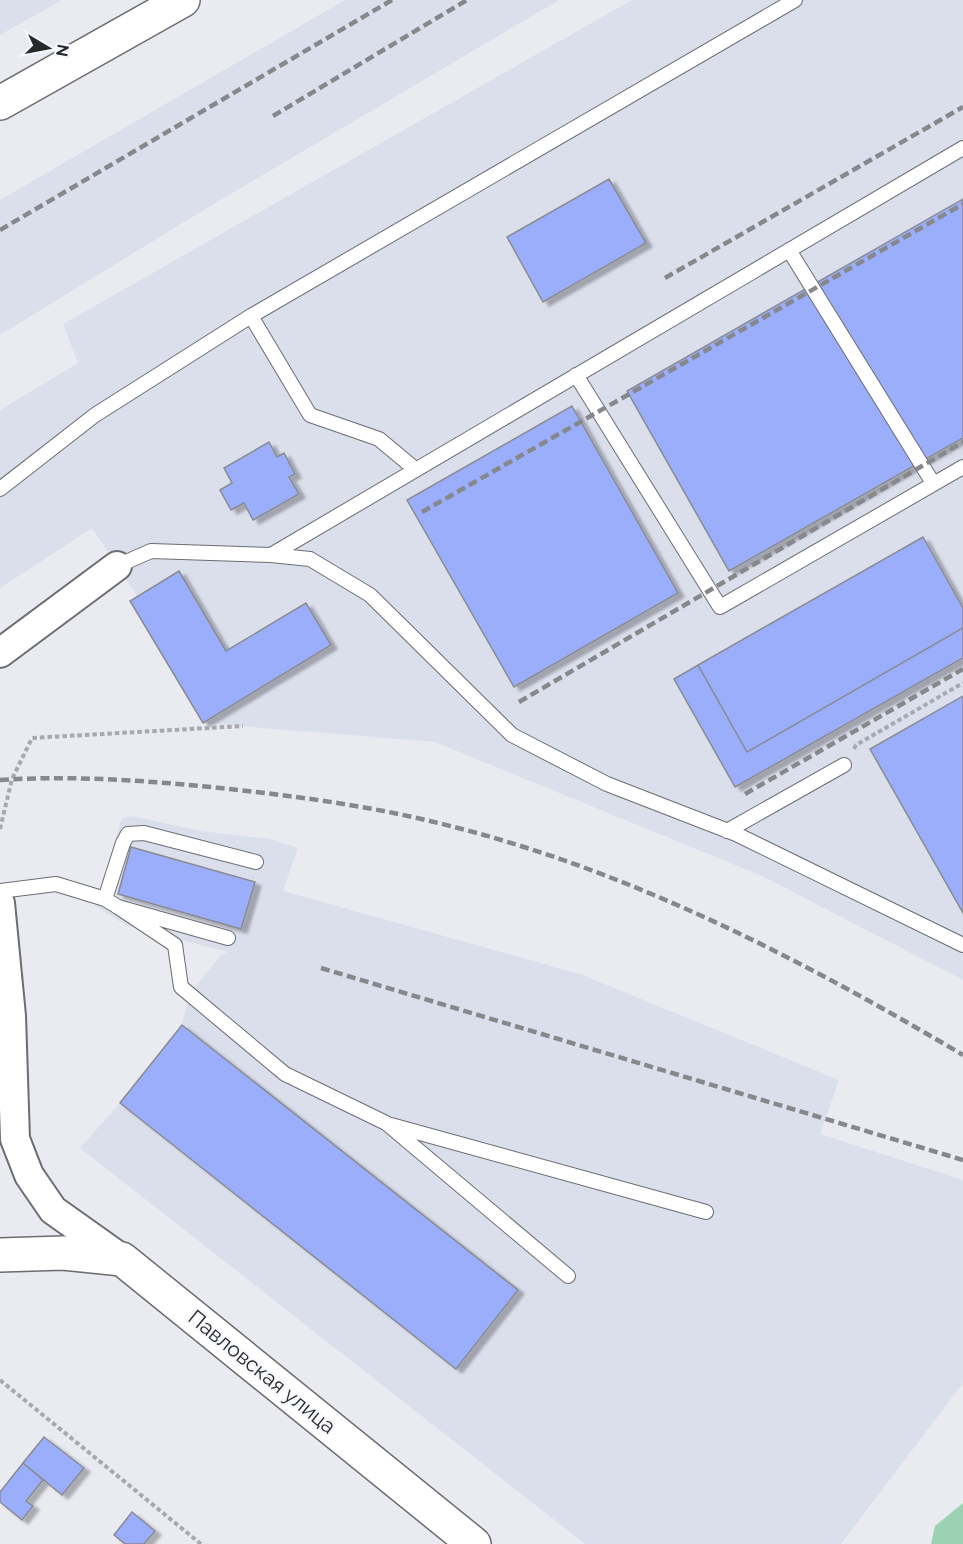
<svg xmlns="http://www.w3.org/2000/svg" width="963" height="1544" font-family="Raleway,sans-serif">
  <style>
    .built { fill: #dbdfec }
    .green { fill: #9bd3b2 }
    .building { fill: #9aaefb; stroke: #898b90; stroke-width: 1.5; filter: url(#shadow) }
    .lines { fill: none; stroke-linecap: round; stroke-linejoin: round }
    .service-casing { stroke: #6c6d73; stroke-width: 16 }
    .minor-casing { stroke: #6c6d73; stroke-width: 32 }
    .secondary-casing { stroke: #6c6d73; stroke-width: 36 }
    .primary-casing { stroke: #6c6d73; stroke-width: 36 }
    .path { stroke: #a8a9ae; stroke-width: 4; stroke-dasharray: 4.5 3; stroke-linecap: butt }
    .service { stroke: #fff; stroke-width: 14 }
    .minor { stroke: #fff; stroke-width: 28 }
    .secondary { stroke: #fff; stroke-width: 33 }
    .primary { stroke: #fff; stroke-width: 33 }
    .rail { stroke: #87888c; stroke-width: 4.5; stroke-dasharray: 9 4.5; stroke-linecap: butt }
    .labels { text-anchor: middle; stroke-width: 4.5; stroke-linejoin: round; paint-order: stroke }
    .street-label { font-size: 21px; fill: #27282a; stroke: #f7f8fe }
  </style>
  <defs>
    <filter id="shadow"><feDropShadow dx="6" dy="4" stdDeviation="1.5" flood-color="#0004"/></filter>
  </defs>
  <rect width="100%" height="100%" fill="#e9ebf1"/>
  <path class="built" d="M 0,0 L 62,0 L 0,35 Z
    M 345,0 L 559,0 L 202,211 L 0,335 L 0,200 Z
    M 632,0 L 963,0 L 963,980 L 762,876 L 435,742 L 203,723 L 130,601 L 137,596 L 92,528 L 0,588 L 0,410 L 78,363 L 63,324 Z
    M 132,816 L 201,831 L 270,839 L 298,848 L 283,891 L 580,974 L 839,1080 L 820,1134 L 963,1180 L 963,1383 L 841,1544 L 585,1544 L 80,1148 L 120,1103 L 182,1025 L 189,994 L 221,955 L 228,952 L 127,926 L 95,906 L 122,818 Z"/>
  <path class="green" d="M 963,1503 L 963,1544 L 931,1544 L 935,1526 Z"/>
  <path class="building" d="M 609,179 L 646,243 L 543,302 L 507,237 Z
    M 963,199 L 963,438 L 729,571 L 627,391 Z
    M 572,406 L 678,593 L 514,687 L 407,500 Z
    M 269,442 L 277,457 L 284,453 L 295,474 L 289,477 L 299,494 L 253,520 L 244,503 L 231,510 L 220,490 L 232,483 L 224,468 Z
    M 923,537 L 963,608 L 963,628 L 747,752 L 698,665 Z
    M 179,571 L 226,651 L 306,603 L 331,645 L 203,723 L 130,601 Z
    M 963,628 L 963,658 L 735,787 L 674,679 L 698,665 L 747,752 Z
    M 963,696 L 963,913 L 870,749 Z
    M 131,847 L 255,882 L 241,929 L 118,894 Z
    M 182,1025 L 518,1290 L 456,1369 L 120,1103 Z
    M 44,1437 L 84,1468 L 62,1495 L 23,1463 Z
    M 23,1463 L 43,1480 L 26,1501 L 33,1506 L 22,1520 L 0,1502 L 0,1492 Z
    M 132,1512 L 155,1531 L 144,1544 L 125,1544 L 114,1535 Z"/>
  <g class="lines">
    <defs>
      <path id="service" d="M 789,250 L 933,483
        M 576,375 L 720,607 L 963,467
        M 415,469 L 379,439 L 310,415 L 251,316 L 795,0
        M 0,489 L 95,415 L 251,316
        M 271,555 L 963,148
        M 117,566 L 151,551 L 271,555 L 310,559 L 370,595 L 512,735 L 607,784 L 736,834 L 963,945
        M 727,831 L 844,765
        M 0,891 L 56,884 L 105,899
        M 118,907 L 175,945 L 181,987 L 285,1074 L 386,1123 L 568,1276
        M 228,938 L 118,907 L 105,899 L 123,843 L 128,834 L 144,833 L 256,862
        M 391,1125 L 706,1212"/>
      <path id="minor" d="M 0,653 L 117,566
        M 0,903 L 11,1016 L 15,1139 L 29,1175 L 53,1210 L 122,1259"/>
      <path id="secondary" d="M 0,103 L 183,0"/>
      <path id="primary" d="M 0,1255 L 63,1253 L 122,1259 L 474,1544"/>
    </defs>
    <use href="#service" class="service-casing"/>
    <use href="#minor" class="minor-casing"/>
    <use href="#secondary" class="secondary-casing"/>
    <use href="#primary" class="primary-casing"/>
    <path class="path" d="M 854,749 L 856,745 L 963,683
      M 0,829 L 12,779 L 32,738 L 243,726
      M 0,1380 L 201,1544"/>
    <use href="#service" class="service"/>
    <use href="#minor" class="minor"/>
    <use href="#secondary" class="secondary"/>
    <use href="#primary" class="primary"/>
    <path class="rail" d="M 273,116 L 467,0
      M 0,230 L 392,0
      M 665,278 L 963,107
      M 422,512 L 963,204
      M 519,702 L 963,442
      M 0,780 C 76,775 154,781 230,789 C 292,796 355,804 417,818 C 613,862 791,953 963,1055
      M 745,794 L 963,669
      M 321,968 L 963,1160"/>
  </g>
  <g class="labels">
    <g class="street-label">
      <text transform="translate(262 1372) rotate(39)" y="7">Павловская улица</text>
    </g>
  </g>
  <g transform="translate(48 48) rotate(100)" stroke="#f7f8fe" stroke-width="4.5" paint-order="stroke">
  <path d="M0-4.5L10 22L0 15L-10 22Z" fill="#27282a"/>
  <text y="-9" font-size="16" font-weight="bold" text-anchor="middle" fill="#27282a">N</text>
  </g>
</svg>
